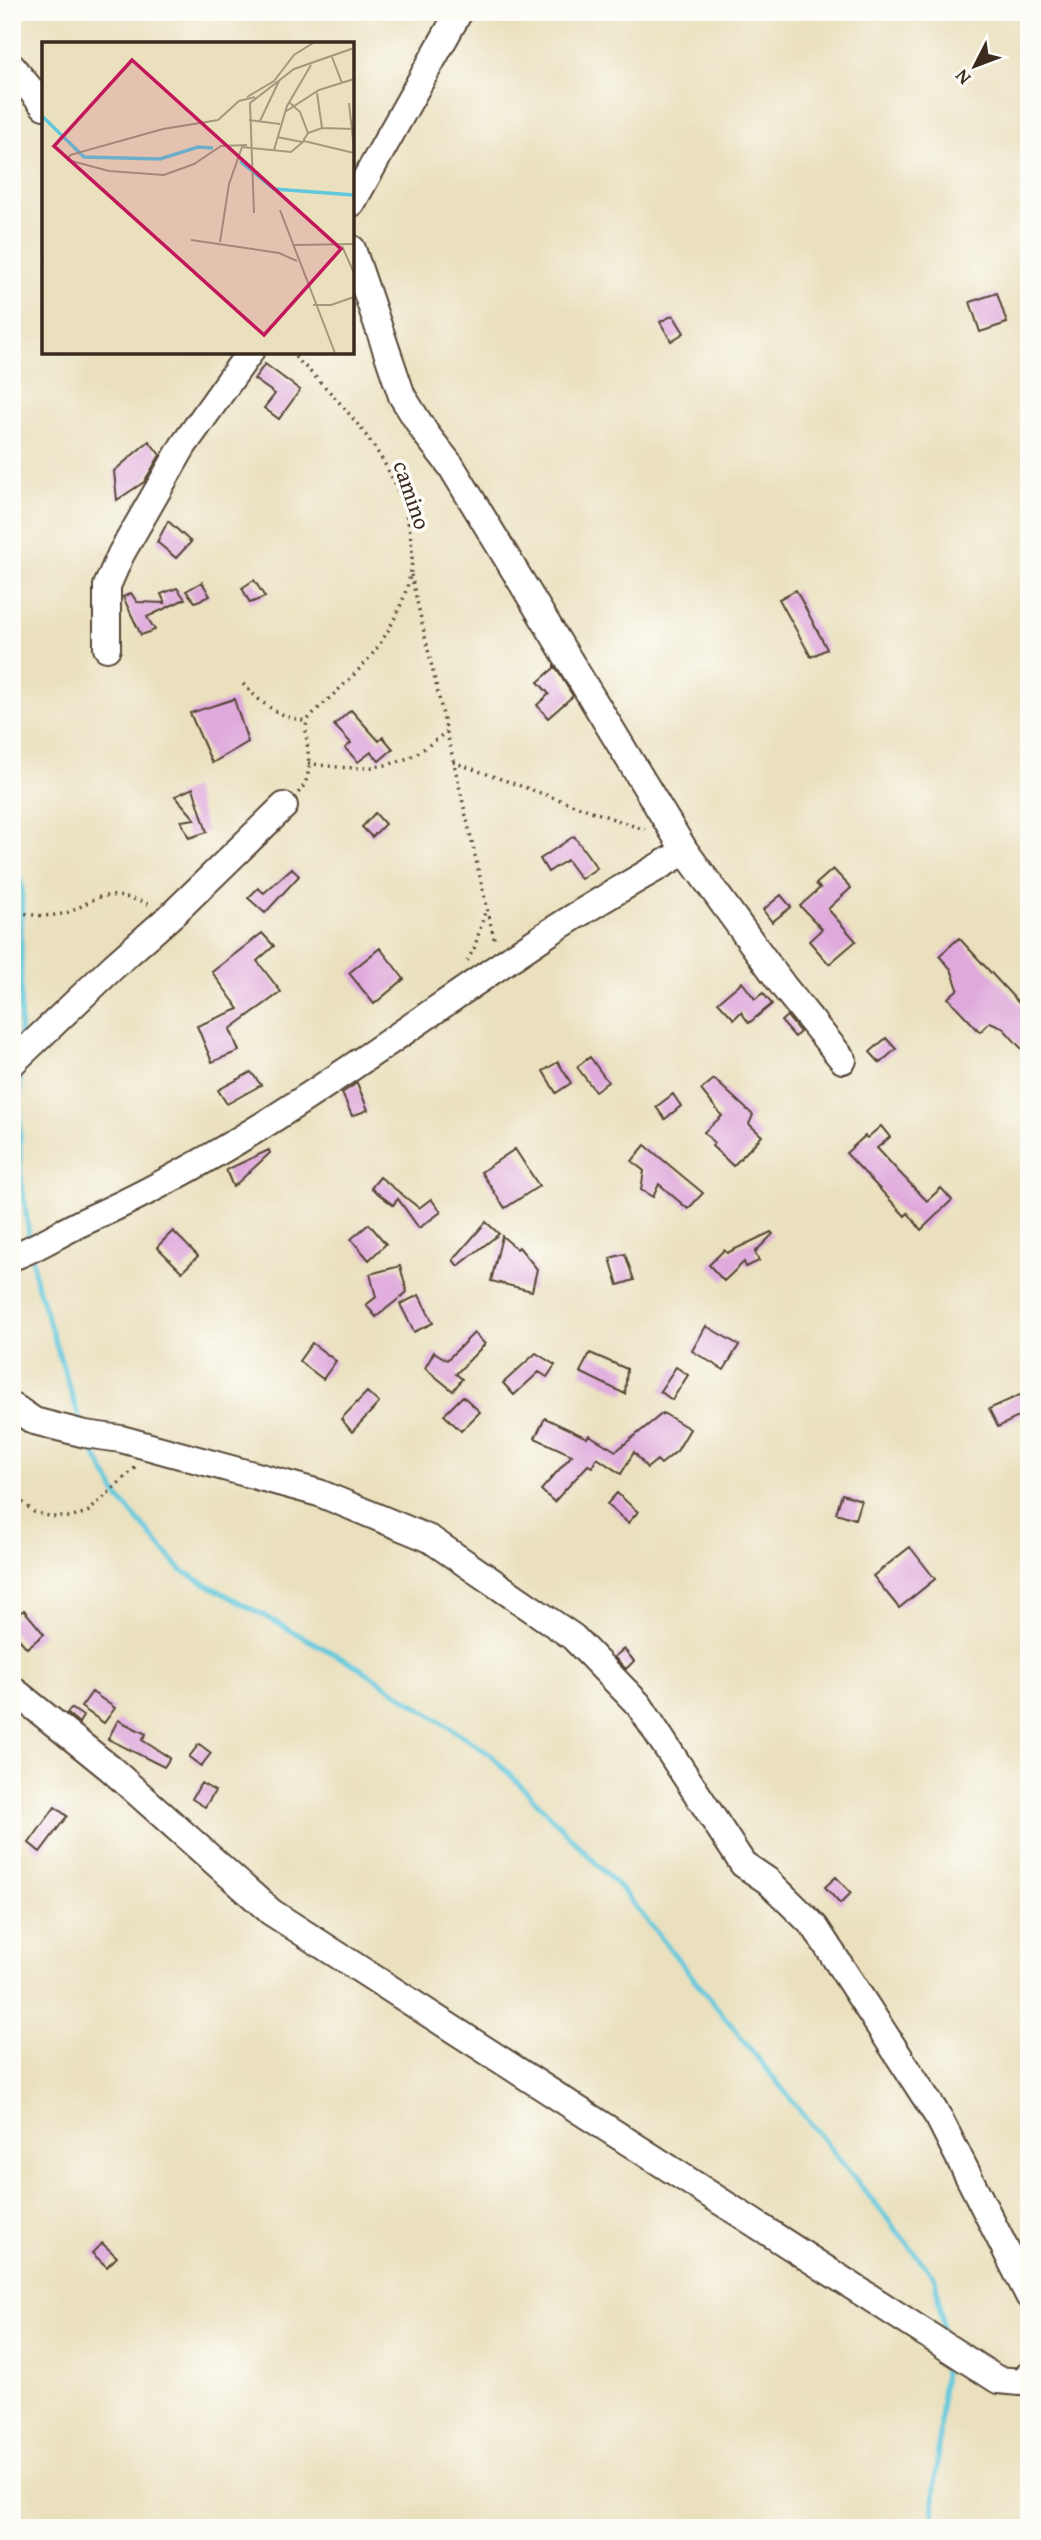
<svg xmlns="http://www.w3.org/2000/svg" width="1041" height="2540" font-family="'Gentium Book Plus',serif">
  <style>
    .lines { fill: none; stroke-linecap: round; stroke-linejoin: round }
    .stream { stroke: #61c8dd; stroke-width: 5 }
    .building { fill: #dfa9db }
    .minor-casing { stroke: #554536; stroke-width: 30 }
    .path { stroke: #554536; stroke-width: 3.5; stroke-dasharray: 2 5; stroke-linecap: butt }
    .minor { stroke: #fff; stroke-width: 26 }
    .labels { text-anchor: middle; stroke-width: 7; stroke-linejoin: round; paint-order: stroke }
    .street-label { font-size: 23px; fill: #3b2a1e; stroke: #fdfcf7 }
    .inset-river { fill: none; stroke: #61c8dd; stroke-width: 3.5 }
    .inset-road { fill: none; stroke: #a4977e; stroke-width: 2 }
    .view { fill: #c2185b; fill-opacity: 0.15; stroke: #c2185b; stroke-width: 3.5 }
    .inset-edge { fill: none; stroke: #3b2a1e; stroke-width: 3.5 }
  </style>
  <rect width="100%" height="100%" fill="#fdfcf7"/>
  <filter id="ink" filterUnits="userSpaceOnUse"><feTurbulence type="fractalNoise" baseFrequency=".0143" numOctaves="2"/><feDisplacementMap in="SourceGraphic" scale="14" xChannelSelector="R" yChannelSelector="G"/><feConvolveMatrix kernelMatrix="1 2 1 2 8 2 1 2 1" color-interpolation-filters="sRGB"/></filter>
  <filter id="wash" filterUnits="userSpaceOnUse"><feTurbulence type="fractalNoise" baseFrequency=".00686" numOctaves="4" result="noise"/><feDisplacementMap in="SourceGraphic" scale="28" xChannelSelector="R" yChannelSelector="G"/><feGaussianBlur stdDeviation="1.57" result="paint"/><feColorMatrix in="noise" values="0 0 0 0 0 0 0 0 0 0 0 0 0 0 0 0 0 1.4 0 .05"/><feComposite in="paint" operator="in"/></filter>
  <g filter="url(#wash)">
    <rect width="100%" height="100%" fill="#eae0be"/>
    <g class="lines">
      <path class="stream" d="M 12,856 L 22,886 L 20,1044
        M 20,1067 L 20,1170 L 30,1242
        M 32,1255 L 35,1278 L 81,1424
        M 89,1443 L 118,1497 L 182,1571 L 360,1668 L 491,1755 L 624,1892 L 935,2278 L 944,2336
        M 932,2528 L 945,2356"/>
    </g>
    <g id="blocks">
      <path class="building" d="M 997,293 L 1007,323 L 980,332 L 970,302 Z
        M 673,315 L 684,333 L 671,341 L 660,322 Z
        M 265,364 L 300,390 L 279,419 L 264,408 L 275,394 L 254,379 Z
        M 149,441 L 160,455 L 144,482 L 117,500 L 114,471 Z
        M 168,521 L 191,542 L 176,558 L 157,542 Z
        M 254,580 L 265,597 L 250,603 L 242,588 Z
        M 202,582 L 210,596 L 195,602 L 186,591 Z
        M 177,588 L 185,599 L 147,617 L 155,630 L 141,635 L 123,597 L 131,593 L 137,602 L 165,603 L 161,594 Z
        M 796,590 L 827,649 L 811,657 L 779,599 Z
        M 554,665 L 573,696 L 548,718 L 537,705 L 549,694 L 538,682 L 554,668 Z
        M 234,699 L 248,742 L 212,763 L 190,713 Z
        M 351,710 L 379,741 L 383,737 L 393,749 L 379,761 L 371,752 L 358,762 L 345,748 L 351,743 L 334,725 Z
        M 193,788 L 207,832 L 189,838 L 181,821 L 195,819 L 175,796 Z
        M 375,813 L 385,824 L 372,837 L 362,827 Z
        M 574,836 L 597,868 L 581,879 L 567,860 L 548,872 L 540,859 Z
        M 292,868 L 299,876 L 265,913 L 248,898 L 258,888 L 264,893 Z
        M 833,869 L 851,888 L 828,909 L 856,941 L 829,964 L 809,941 L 822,929 L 800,906 L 820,888 L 816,884 Z
        M 781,895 L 791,907 L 772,922 L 763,910 Z
        M 262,933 L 274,946 L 257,961 L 281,992 L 230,1029 L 239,1051 L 212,1062 L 197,1026 L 239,1009 L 212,972 Z
        M 959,938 L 1029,1014 L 1029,1057 L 1002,1027 L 990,1022 L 980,1032 L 948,998 L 958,989 L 951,969 L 939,956 Z
        M 380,948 L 404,979 L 374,1004 L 349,973 Z
        M 742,982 L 755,999 L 763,993 L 772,1004 L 749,1023 L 741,1012 L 734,1019 L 718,1002 Z
        M 787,1016 L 800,1032 L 795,1037 L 781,1021 Z
        M 886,1038 L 896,1049 L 880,1063 L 870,1052 Z
        M 590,1057 L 608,1082 L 595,1091 L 577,1067 Z
        M 558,1062 L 571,1083 L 556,1093 L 543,1071 Z
        M 251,1072 L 261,1085 L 227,1104 L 218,1090 Z
        M 714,1079 L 753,1115 L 749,1124 L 762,1136 L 733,1166 L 712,1146 L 714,1143 L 704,1132 L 722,1116 L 701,1090 Z
        M 357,1083 L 368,1110 L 352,1116 L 342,1093 Z
        M 673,1094 L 681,1106 L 665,1119 L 656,1107 Z
        M 881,1126 L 890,1137 L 877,1148 L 900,1173 L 927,1201 L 941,1188 L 952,1200 L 921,1230 L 908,1213 L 905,1216 L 846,1153 L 865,1136 L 867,1138 Z
        M 645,1145 L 703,1193 L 688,1209 L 659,1184 L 653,1197 L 641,1190 L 644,1171 L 632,1161 Z
        M 515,1149 L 539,1186 L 505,1208 L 481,1172 Z
        M 269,1150 L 270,1153 L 233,1187 L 226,1170 Z
        M 380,1177 L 419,1208 L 431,1199 L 441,1212 L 419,1228 L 398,1199 L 393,1205 L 371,1188 Z
        M 486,1222 L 499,1234 L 458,1266 L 453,1260 Z
        M 369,1224 L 386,1244 L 369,1260 L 351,1239 Z
        M 173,1231 L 198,1256 L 182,1272 L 157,1247 Z
        M 771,1232 L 773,1234 L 755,1252 L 759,1261 L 746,1267 L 744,1262 L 724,1281 L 709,1265 L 724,1250 L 727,1253 Z
        M 502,1236 L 517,1249 L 519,1247 L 537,1269 L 532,1291 L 491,1281 Z
        M 625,1254 L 634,1280 L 618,1285 L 610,1258 Z
        M 400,1266 L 407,1292 L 376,1317 L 366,1305 L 376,1297 L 370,1274 Z
        M 419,1295 L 433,1323 L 414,1332 L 400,1304 Z
        M 706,1326 L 739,1345 L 724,1370 L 692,1351 Z
        M 474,1333 L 485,1344 L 456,1374 L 462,1379 L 453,1391 L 425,1368 L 434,1352 L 447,1360 Z
        M 312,1343 L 336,1361 L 323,1379 L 299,1361 Z
        M 536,1353 L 555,1365 L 547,1377 L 539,1372 L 514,1395 L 503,1383 Z
        M 590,1353 L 627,1369 L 625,1394 L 580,1372 Z
        M 676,1367 L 688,1375 L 672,1400 L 660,1391 Z
        M 367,1392 L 379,1403 L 352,1432 L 341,1419 Z
        M 1022,1394 L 1029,1412 L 998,1427 L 989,1409 Z
        M 463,1396 L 480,1412 L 461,1431 L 444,1415 Z
        M 663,1413 L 690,1429 L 677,1451 L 661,1464 L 657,1460 L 647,1468 L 634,1452 L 621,1474 L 597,1458 L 592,1467 L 588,1465 L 554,1502 L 541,1490 L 572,1455 L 535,1438 L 545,1418 L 587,1438 L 589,1435 L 616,1451 Z
        M 617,1493 L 638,1512 L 628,1523 L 607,1504 Z
        M 842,1494 L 861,1500 L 855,1519 L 836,1513 Z
        M 910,1547 L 935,1579 L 899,1608 L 873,1576 Z
        M 24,1610 L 44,1634 L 27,1648 L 12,1631 L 12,1620 Z
        M 624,1649 L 634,1661 L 626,1669 L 614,1657 Z
        M 92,1692 L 115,1708 L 104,1723 L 81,1707 Z
        M 71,1708 L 83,1716 L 79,1723 L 67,1713 Z
        M 118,1720 L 146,1734 L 142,1740 L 170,1758 L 164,1767 L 108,1739 Z
        M 199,1744 L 211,1753 L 201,1766 L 189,1757 Z
        M 201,1783 L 215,1791 L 205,1807 L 192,1799 Z
        M 55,1807 L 67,1816 L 40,1852 L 29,1843 Z
        M 836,1877 L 851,1893 L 840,1904 L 825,1887 Z
        M 102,2243 L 117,2257 L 107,2267 L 92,2253 Z"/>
    </g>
  </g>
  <g filter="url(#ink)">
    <use href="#blocks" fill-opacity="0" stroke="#554536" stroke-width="2"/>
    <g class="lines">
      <defs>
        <path id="minor" d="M 12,67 L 44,106
          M 352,203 L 459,12
          M 352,249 L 402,396 L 426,434 L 451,466 L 685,851 L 784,987 L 843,1060
          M 107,648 L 107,586 L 121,554 L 183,446 L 250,352
          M 12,1063 L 114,966 L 175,912 L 284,806
          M 12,1257 C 38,1248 59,1233 83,1222 C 249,1149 393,1036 544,936 C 589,906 638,879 685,851
          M 12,1406 L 34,1421 L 85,1434 L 121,1439 L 319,1493 L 430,1539 L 573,1637 L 639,1705 L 743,1864 L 768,1881 L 815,1927 L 939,2118 L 1029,2296
          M 12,1689 L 111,1769 L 271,1912 L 998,2380 L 1021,2382 L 1029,2375"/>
      </defs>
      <use href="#minor" class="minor-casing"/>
      <path class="path" d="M 290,352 C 345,405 409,471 412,553 C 413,582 398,615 383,639 C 370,660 352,677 334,694 C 325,703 314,711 307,721 L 306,727 C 306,750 316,775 298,793
        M 411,575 L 495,943
        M 243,684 C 263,705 279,717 307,721
        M 453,762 L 645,830
        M 308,763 C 343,769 377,772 410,757 C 423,751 435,740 446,732
        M 12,909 C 31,917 53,918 72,911 C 81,907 88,901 97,898 C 114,892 135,899 151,905
        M 467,961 L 474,949 L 486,909
        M 12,1493 L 34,1512 L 52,1517 L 73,1517 L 89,1511 L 137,1466
        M 12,1525 L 12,1539"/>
      <use href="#minor" class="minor"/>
    </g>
  </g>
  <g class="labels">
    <g class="street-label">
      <text transform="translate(412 495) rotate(71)" y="8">camino</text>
    </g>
  </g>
  <g transform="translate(42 42)">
    <rect width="312" height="312" fill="#eae0be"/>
    <path class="inset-river" d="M 0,74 L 42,115 L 118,117 L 156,105 L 171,106M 198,119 L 232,147 L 312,153"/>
    <path class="inset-road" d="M 290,15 L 300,41M 275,51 L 280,86M 205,55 L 232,39 L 252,13 L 271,1M 247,60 L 258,70 L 266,91M 307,61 L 312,107M 243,70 L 277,48 L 312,37M 207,78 L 238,82M 218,79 L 237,39M 235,95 L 260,100M 261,99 L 266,91 L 280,86 L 311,87M 205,103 L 179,104 L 152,122 L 122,133 L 67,129 L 26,118 L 28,113 L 121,87 L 176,78 L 197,59 L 213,55M 232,108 L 245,64 L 269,23M 238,168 L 293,311M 212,171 L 208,61 L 252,27 L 312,6M 149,198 L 237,211 L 255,219M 178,200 L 187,142 L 200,105 L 249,110 L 262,99 L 312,111M 252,203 L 312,202M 300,204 L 312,231M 271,263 L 289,263 L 312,255"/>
    <path class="view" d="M 90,18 L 299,207 L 222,293 L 12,104 Z"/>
    <rect width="312" height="312" class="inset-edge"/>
  </g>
  <rect width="1041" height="2540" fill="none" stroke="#fdfcf7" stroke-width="42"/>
  <g transform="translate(975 66) rotate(228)" stroke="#fdfcf7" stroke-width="5" paint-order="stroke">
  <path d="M0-5L12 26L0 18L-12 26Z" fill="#3b2a1e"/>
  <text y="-10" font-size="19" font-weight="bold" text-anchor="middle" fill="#3b2a1e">N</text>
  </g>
</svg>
